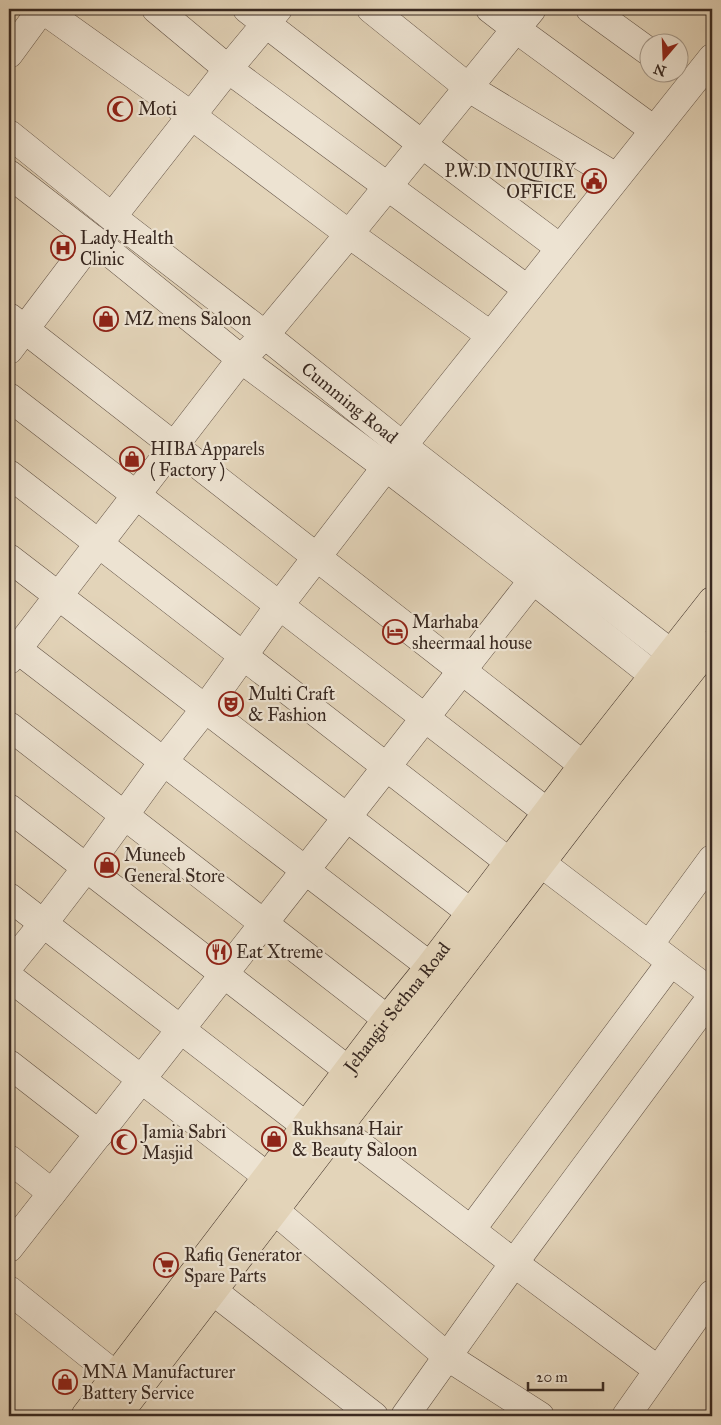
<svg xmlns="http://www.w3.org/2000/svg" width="721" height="1425" font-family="'IM FELL Great Primer',serif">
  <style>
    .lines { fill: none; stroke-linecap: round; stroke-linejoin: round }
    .minor-casing { stroke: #645447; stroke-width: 29 }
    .highway-casing { stroke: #392921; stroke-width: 29 }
    .minor { stroke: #ede3d2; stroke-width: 28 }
    .highway { stroke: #e3d4b9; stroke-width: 28 }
    .labels { text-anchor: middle; stroke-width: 4.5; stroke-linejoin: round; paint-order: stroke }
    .poi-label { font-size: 18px; fill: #392921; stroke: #ede3d2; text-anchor: start }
    .street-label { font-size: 18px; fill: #392921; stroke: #ede3d2 }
  </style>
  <rect width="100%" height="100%" fill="#e3d4b9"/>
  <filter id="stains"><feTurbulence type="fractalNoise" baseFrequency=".004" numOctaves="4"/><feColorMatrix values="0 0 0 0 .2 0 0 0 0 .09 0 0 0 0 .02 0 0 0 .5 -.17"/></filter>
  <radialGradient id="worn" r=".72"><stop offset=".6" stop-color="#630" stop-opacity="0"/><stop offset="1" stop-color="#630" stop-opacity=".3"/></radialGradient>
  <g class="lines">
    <defs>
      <g id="minor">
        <path d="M 42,9 L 192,116 L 349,234 L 490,335"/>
        <path d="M 156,9 L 228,69 L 527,289"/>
        <path d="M 247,9 L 423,145 L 560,248"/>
        <path d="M 371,9 L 469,88 L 616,177"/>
        <path d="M 490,9 L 516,29 L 654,130"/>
        <path d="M 590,9 L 648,51"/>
        <path d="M 9,54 L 42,9"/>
        <path id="s1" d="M 9,134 L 112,217 L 265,335 L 403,446 L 690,668"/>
        <path d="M 9,174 L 93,239 L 241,359 L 386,467 L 533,580 L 672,690"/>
        <path d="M 112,217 L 228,69 L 278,9"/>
        <path d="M 9,317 L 583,765"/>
        <path d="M 9,350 L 93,239"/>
        <path d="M 9,397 L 547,812"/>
        <path d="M 9,474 L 509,862"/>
        <path d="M 9,558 L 470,912"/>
        <path d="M 9,643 L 430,966"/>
        <path d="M 9,660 L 241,359 L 265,335 L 349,234 L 532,9"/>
        <path d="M 9,726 L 387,1019"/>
        <path d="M 9,808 L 348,1070"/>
        <path d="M 541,863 L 712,993"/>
        <path d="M 9,897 L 306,1126"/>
        <path d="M 649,945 L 712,859"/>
        <path d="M 9,966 L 43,924 L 86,868 L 163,762 L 205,709 L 279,606 L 386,467 L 712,58"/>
        <path d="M 9,977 L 268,1177"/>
        <path d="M 9,1064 L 99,1134"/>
        <path d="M 338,1128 L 514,1263 L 658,1370"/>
        <path d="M 9,1159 L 52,1193"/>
        <path d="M 274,1210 L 448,1357 L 540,1416"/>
        <path d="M 471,1230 L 671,962"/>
        <path d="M 9,1248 L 533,580"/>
        <path d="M 9,1290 L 116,1376"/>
        <path d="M 213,1291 L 374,1416"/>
        <path d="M 405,1416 L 514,1263 L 712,996"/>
        <path d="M 626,1416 L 712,1294"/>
      </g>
      <g id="highway">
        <path id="s2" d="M 85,1416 L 387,1019 L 430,966 L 583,765 L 712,601"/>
        <path d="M 117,1416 L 608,776 L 712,644"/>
      </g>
    </defs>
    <use href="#minor" class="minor-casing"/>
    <use href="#highway" class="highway-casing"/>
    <use href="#minor" class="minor"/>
    <use href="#highway" class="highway"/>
  </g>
  <defs>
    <symbol id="mosque-ring" viewBox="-11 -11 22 22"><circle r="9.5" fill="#ede3d2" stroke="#8f2418" stroke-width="1.5"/><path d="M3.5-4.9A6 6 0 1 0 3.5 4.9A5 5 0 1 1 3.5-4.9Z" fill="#8f2418"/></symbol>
    <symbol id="civic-ring" viewBox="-11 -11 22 22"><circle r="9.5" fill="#ede3d2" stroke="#8f2418" stroke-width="1.5"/><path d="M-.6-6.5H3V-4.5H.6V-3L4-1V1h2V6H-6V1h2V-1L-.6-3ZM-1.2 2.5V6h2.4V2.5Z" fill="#8f2418"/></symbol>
    <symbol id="hospital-ring" viewBox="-11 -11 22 22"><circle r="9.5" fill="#ede3d2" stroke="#8f2418" stroke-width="1.5"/><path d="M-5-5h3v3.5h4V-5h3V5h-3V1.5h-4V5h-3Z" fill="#8f2418"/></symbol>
    <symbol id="shop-ring" viewBox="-11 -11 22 22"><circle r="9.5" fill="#ede3d2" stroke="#8f2418" stroke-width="1.5"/><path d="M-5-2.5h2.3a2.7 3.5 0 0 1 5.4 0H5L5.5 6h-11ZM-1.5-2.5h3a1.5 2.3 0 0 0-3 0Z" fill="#8f2418"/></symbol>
    <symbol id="hotel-ring" viewBox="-11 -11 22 22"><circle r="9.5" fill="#ede3d2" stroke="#8f2418" stroke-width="1.5"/><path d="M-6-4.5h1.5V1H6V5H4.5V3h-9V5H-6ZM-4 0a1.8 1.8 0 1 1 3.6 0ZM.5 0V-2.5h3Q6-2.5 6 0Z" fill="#8f2418"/></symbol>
    <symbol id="theatre-ring" viewBox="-11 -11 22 22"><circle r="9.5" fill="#ede3d2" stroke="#8f2418" stroke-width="1.5"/><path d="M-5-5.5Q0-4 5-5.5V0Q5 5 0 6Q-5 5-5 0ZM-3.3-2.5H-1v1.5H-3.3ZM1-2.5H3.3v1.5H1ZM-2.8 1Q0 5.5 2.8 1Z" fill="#8f2418"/></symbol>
    <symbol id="restaurant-ring" viewBox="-11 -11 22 22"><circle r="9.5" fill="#ede3d2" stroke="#8f2418" stroke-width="1.5"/><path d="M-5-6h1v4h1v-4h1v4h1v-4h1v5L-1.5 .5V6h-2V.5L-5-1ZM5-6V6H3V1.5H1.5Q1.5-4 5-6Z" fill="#8f2418"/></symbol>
    <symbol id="supermarket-ring" viewBox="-11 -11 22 22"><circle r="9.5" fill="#ede3d2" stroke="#8f2418" stroke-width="1.5"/><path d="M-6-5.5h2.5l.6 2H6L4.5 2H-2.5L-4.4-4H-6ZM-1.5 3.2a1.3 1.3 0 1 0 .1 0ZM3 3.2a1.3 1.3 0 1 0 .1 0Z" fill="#8f2418"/></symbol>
  </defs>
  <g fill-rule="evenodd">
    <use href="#mosque-ring" x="106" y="95" width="28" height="28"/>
    <use href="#civic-ring" x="580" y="167" width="28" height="28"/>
    <use href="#hospital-ring" x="49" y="234" width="28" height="28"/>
    <use href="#shop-ring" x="92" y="305" width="28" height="28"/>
    <use href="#shop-ring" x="118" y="445" width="28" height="28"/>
    <use href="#hotel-ring" x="381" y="618" width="28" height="28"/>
    <use href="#theatre-ring" x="217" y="690" width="28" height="28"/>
    <use href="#shop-ring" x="93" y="851" width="28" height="28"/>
    <use href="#restaurant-ring" x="205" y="938" width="28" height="28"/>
    <use href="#shop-ring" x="260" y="1125" width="28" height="28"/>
    <use href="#mosque-ring" x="110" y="1128" width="28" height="28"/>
    <use href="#supermarket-ring" x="152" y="1251" width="28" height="28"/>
    <use href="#shop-ring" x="51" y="1368" width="28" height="28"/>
  </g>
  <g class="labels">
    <g class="poi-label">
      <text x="138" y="115">Moti</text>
      <text x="576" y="177" text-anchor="end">P.W.D INQUIRY<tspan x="576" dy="21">OFFICE</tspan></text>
      <text x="80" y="244">Lady Health<tspan x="80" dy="21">Clinic</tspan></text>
      <text x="124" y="325">MZ mens Saloon</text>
      <text x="150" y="455">HIBA Apparels<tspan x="150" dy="21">( Factory )</tspan></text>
      <text x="412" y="628">Marhaba<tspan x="412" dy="21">sheermaal house</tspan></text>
      <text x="248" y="700">Multi Craft<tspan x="248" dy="21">&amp; Fashion</tspan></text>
      <text x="124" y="861">Muneeb<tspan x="124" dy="21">General Store</tspan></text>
      <text x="236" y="958">Eat Xtreme</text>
      <text x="292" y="1135">Rukhsana Hair<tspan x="292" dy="21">&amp; Beauty Saloon</tspan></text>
      <text x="142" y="1138">Jamia Sabri<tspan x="142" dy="21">Masjid</tspan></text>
      <text x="184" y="1261">Rafiq Generator<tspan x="184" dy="21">Spare Parts</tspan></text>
      <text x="82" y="1378">MNA Manufacturer<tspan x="82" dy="21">Battery Service</tspan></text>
    </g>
    <g class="street-label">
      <text dy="6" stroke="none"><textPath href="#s1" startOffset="434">Cumming Road</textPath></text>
      <text dy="6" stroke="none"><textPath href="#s2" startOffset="514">Jehangir Sethna Road</textPath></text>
    </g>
  </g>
  <rect width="721" height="1425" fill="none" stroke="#e3d4b9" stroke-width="30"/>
  <rect x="10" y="10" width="701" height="1405" fill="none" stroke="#392921" stroke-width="2.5"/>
  <rect x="15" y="15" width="691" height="1395" fill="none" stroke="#392921"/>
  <g transform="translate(664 58) rotate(199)"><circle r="24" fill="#ede3d2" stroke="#a5998b"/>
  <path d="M0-4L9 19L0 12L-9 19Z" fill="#8f2418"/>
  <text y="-8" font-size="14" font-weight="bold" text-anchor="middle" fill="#392921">N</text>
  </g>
  <path d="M528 1382v8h75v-8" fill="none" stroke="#392921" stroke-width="2.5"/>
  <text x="536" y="1382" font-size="15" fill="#392921" stroke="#ede3d2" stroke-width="4" paint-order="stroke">20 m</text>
  <rect width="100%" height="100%" filter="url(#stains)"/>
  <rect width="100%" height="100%" fill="url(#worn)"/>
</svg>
